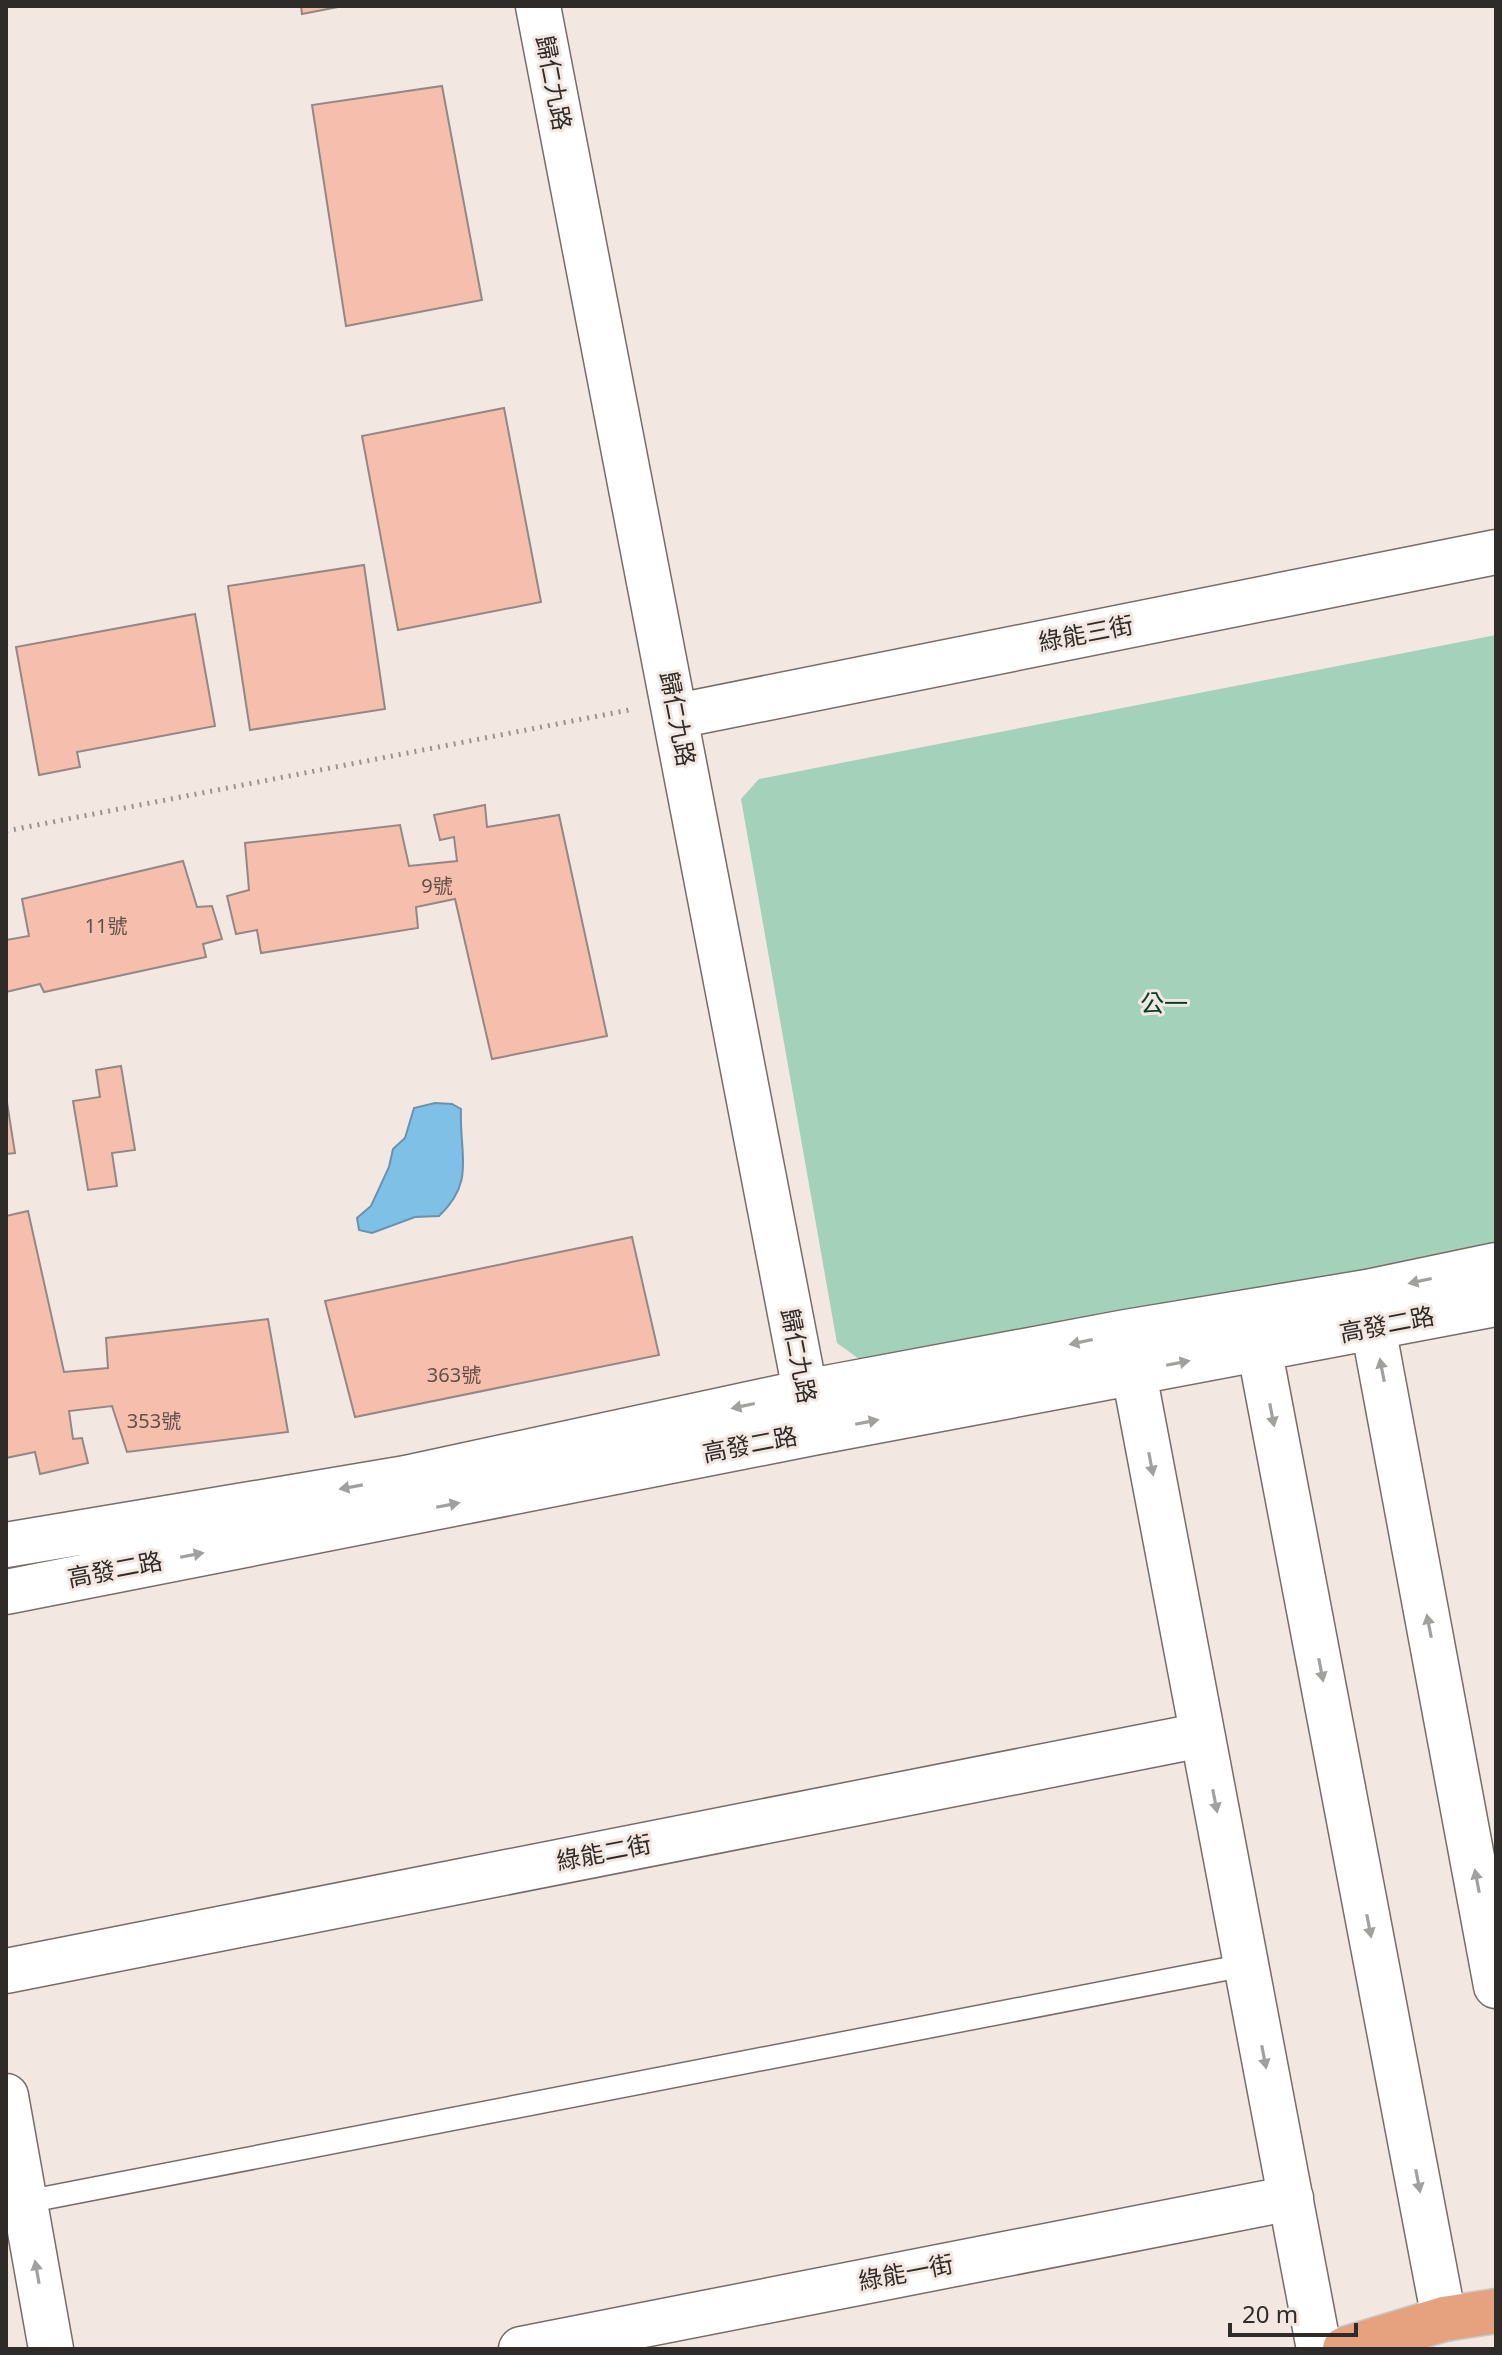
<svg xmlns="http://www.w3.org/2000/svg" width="1502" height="2355" font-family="'Noto Sans','Noto Sans TC',sans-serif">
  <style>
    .green { fill: #a4d1b9 }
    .water { fill: #7fc0e7; stroke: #6793ae; stroke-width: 2 }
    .building { fill: #f6bfad; stroke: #938884; stroke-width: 2 }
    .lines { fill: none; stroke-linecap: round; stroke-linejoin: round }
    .lane-casing { stroke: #776d68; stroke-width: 25 }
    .street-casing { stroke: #776d68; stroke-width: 47 }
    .primary-casing { stroke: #c9c8c7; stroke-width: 47 }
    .path { stroke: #9b938f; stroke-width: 5; stroke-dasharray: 2 6; stroke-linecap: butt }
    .lane { stroke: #fff; stroke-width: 22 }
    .street { stroke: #fff; stroke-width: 44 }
    .primary { stroke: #e6a27f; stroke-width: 44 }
    .oneway { fill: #a1a09f }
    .labels { text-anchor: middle; stroke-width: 6; stroke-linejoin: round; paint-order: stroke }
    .number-label { font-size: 20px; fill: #61504a }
    .street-label { font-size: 24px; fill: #2f2b29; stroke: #f3e7e2 }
    .park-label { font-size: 24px; fill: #05402a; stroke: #f3e7e2 }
  </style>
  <rect width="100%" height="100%" fill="#f3e7e2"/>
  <path class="green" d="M 1496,635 L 1496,1245 L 866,1364 L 837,1343 L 741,799 L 759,779 Z"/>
  <path class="water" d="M 435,1103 L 452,1104 L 461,1109 C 459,1155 476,1181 439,1216 L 415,1217 L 372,1233 L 359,1230 L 357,1218 L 371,1206 L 389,1167 L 393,1149 L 405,1138 L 414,1108 Z"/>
  <path class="building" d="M 301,6 L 343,6 L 302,14 Z
    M 442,86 L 482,300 L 346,326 L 312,105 Z
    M 504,408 L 541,602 L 398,630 L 362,436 Z
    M 364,565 L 385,709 L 250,730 L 228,586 Z
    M 195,614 L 215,726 L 77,752 L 80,767 L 39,775 L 16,647 Z
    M 485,805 L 487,827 L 559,815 L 607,1036 L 492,1059 L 455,899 L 416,907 L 418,928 L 261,953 L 257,930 L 236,934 L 227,896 L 249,890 L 245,843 L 400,825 L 409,866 L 457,861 L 454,837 L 440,840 L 434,815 Z
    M 183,861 L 197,907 L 212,906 L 222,939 L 203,944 L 206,957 L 44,992 L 40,984 L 6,992 L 6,940 L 29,936 L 22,899 Z
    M 121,1066 L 135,1150 L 112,1153 L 117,1186 L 88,1190 L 73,1101 L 100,1097 L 96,1070 Z
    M 6,1096 L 15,1153 L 6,1154 Z
    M 28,1211 L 64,1372 L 108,1368 L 106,1338 L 268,1319 L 288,1432 L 127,1452 L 112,1406 L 69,1411 L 73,1439 L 82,1438 L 88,1463 L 40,1474 L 35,1452 L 6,1458 L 6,1216 Z
    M 632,1237 L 659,1355 L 355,1417 L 325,1301 Z"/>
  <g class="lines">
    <defs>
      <path id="lane" d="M 25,2202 L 1246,1965"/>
      <path id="street" d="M 538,6 L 811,1422
        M 677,716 L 1496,552
        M 1368,1300 L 1496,1986
        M 1254,1321 L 1444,2319
        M 1128,1342 L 1319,2349
        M 6,1545 L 406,1478 L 805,1392 L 1126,1332 L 1367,1292 L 1496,1265
        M 6,1592 L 813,1433 L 1496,1304
        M 6,1971 L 1202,1735
        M 6,2096 L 51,2349
        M 521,2349 L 1291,2198"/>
      <path id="primary" d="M 1345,2349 L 1444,2319 L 1496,2311"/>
    </defs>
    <use href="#lane" class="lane-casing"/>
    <use href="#street" class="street-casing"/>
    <use href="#primary" class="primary-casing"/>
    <path class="path" d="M 6,831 L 629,710"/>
    <use href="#lane" class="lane"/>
    <use href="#street" class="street"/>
    <use href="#primary" class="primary"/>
  </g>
  <defs><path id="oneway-solid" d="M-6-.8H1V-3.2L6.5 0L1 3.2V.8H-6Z" transform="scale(2)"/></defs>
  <g class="oneway">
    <use href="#oneway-solid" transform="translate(1420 1281) rotate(168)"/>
    <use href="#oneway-solid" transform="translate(1081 1342) rotate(168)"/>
    <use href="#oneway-solid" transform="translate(1178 1363) rotate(-11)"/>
    <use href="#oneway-solid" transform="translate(1382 1370) rotate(-101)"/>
    <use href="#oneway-solid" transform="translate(743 1406) rotate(168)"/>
    <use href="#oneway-solid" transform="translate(1272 1415) rotate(79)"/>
    <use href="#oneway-solid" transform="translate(867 1422) rotate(-11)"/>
    <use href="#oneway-solid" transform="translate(1151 1464) rotate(79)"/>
    <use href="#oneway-solid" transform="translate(351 1487) rotate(170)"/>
    <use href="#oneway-solid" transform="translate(448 1505) rotate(-11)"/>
    <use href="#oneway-solid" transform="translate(192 1555) rotate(-11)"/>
    <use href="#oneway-solid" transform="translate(1429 1626) rotate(-101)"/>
    <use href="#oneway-solid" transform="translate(1321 1670) rotate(79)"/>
    <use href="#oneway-solid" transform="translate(1215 1801) rotate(79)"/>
    <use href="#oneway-solid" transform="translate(1477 1881) rotate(-101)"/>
    <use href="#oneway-solid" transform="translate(1369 1926) rotate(79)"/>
    <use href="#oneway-solid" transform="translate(1264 2057) rotate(79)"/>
    <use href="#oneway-solid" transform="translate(1418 2181) rotate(79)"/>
    <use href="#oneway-solid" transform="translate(37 2272) rotate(-100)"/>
  </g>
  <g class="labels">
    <g class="number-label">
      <text x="437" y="893">9號</text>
      <text x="106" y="933">11號</text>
      <text x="454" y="1382">363號</text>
      <text x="154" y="1428">353號</text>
    </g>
    <g class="street-label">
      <text transform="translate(553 83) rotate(79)" y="8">歸仁九路</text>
      <text transform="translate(1086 634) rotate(-11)" y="8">綠能三街</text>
      <text transform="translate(677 719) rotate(79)" y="8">歸仁九路</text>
      <text transform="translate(1387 1325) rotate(-11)" y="8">高發二路</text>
      <text transform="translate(798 1356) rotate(79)" y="8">歸仁九路</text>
      <text transform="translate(750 1445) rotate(-11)" y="8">高發二路</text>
      <text transform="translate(115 1570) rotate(-11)" y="8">高發二路</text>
      <text transform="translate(604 1853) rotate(-11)" y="8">綠能二街</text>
      <text transform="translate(906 2273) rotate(-11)" y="8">綠能一街</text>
    </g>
    <g class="park-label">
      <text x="1164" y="1012">公一</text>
    </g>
  </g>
  <rect width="1502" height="2355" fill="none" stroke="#2f2b29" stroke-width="16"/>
  <path d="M1230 2323v12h126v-12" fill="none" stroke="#2f2b29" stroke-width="4"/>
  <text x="1242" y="2323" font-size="24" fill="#2f2b29" stroke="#f3e7e2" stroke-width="6" paint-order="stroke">20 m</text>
</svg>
